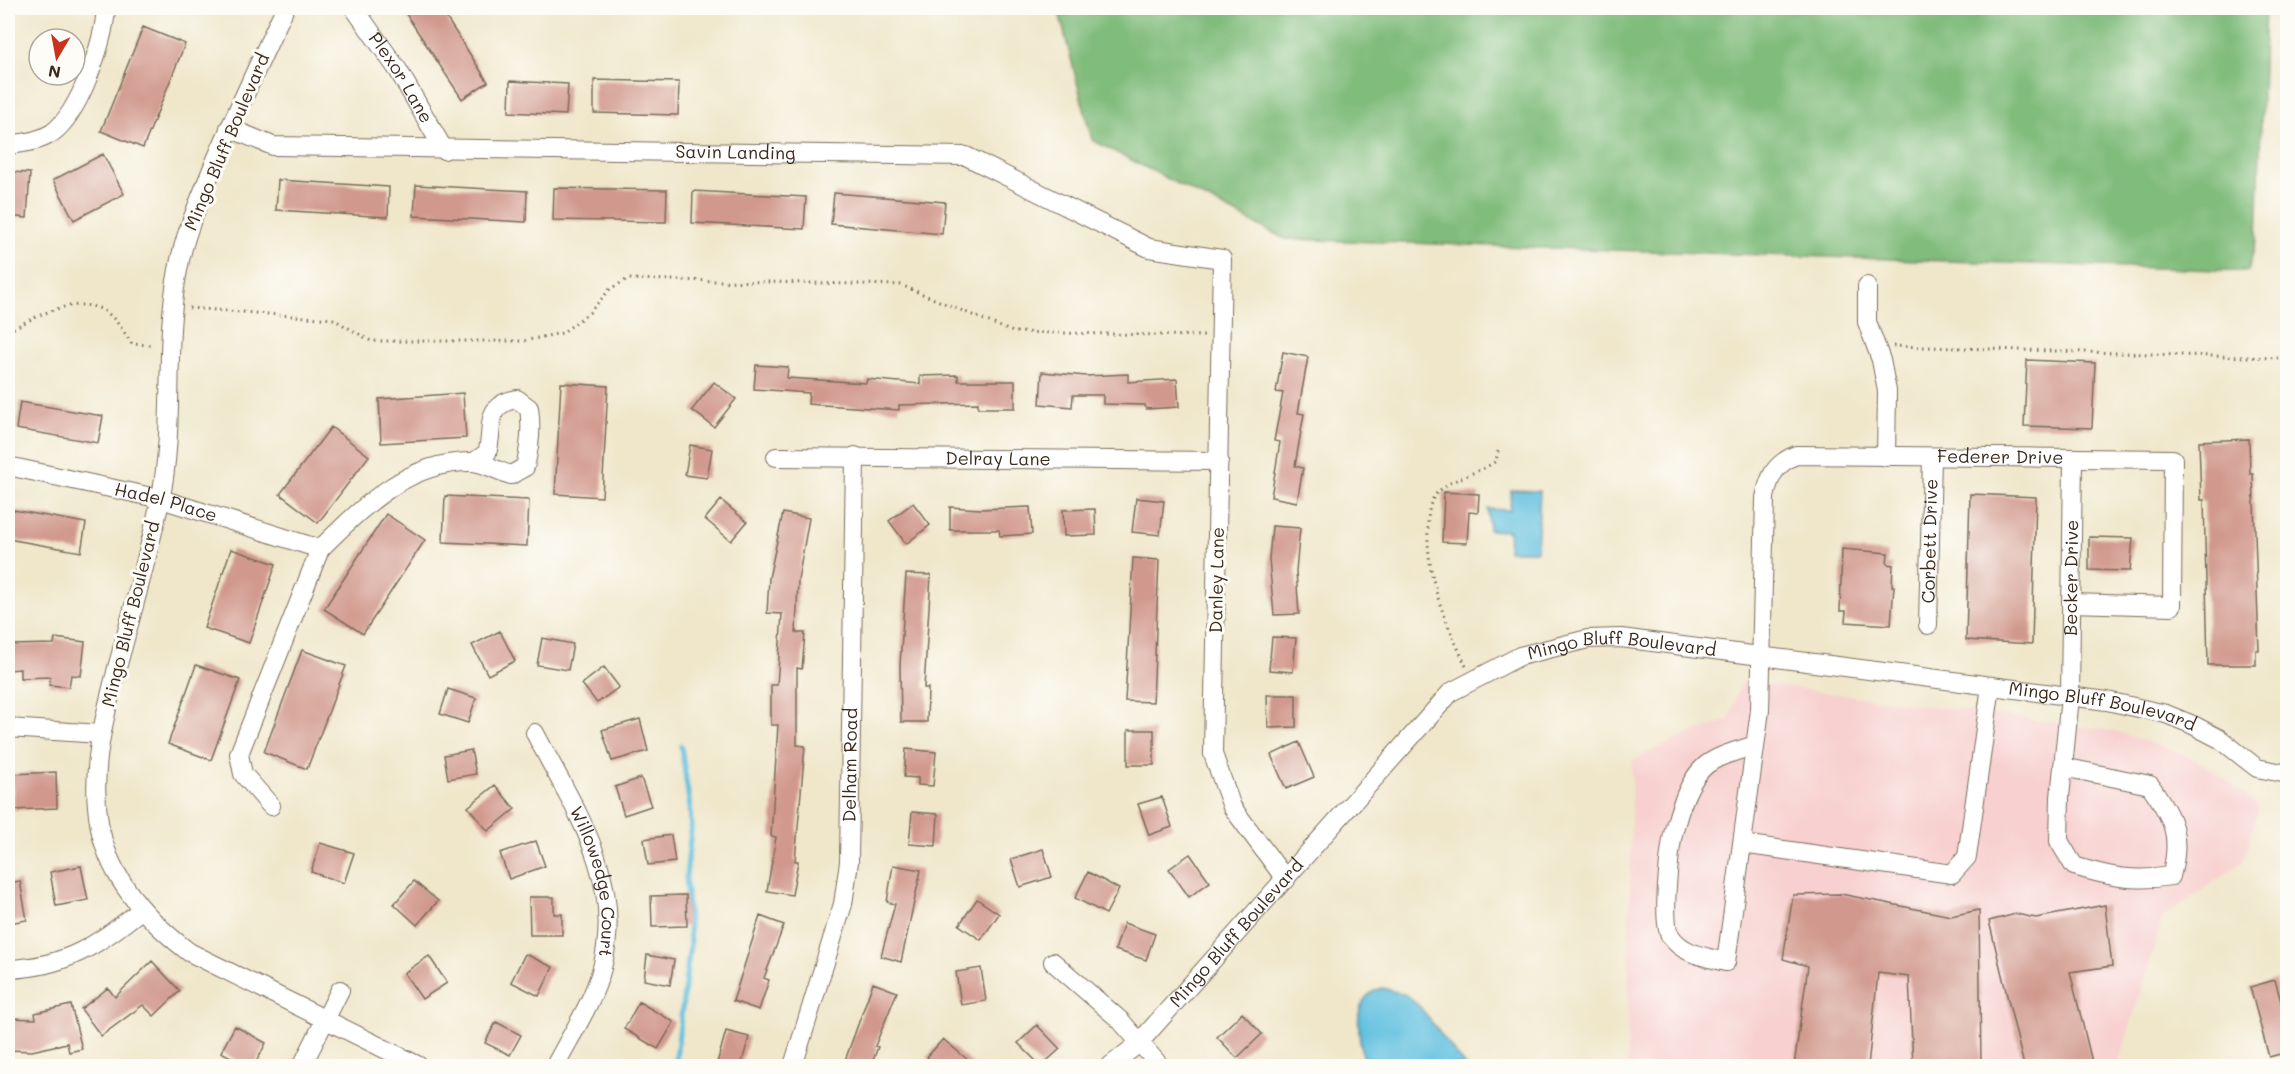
<svg xmlns="http://www.w3.org/2000/svg" width="2295" height="1074" font-family="Mali,sans-serif">
  <style>
    .built { fill: #f7d0cf }
    .forest { fill: #80bc7b; stroke: #5e734c; stroke-width: 1.5 }
    .water { fill: #61c0df; stroke: #4e757e; stroke-width: 1.5 }
    .lines { fill: none; stroke-linecap: round; stroke-linejoin: round }
    .stream { stroke: #61c0df; stroke-width: 5 }
    .building { fill: #d1998d }
    .minor-casing { stroke: #7a6c5b; stroke-width: 20 }
    .path { stroke: #7a6c5b; stroke-width: 3; stroke-dasharray: 1.5 4.5; stroke-linecap: butt }
    .minor { stroke: #fff; stroke-width: 18 }
    .labels { text-anchor: middle; stroke-width: 6; stroke-linejoin: round; paint-order: stroke }
    .street-label { font-size: 18px; fill: #3b2a1e; stroke: #fdfcf7 }
  </style>
  <rect width="100%" height="100%" fill="#fdfcf7"/>
  <filter id="ink" filterUnits="userSpaceOnUse"><feTurbulence type="fractalNoise" baseFrequency=".0167" numOctaves="2"/><feDisplacementMap in="SourceGraphic" scale="12" xChannelSelector="R" yChannelSelector="G"/><feConvolveMatrix kernelMatrix="1 2 1 2 8 2 1 2 1" color-interpolation-filters="sRGB"/></filter>
  <filter id="wash" filterUnits="userSpaceOnUse"><feTurbulence type="fractalNoise" baseFrequency=".008" numOctaves="4" result="noise"/><feDisplacementMap in="SourceGraphic" scale="24" xChannelSelector="R" yChannelSelector="G"/><feGaussianBlur stdDeviation="1.35" result="paint"/><feColorMatrix in="noise" values="0 0 0 0 0 0 0 0 0 0 0 0 0 0 0 0 0 1.4 0 .05"/><feComposite in="paint" operator="in"/></filter>
  <g filter="url(#wash)">
    <rect width="100%" height="100%" fill="#f0e7cb"/>
    <path class="built" d="M 1741,681 L 2116,731 L 2188,756 L 2216,772 L 2259,807 L 2243,862 L 2163,917 L 2118,1066 L 1627,1066 L 1632,761 L 1684,736 L 1729,720 Z"/>
    <path class="forest" d="M 1058,8 L 2265,8 L 2257,238 L 2248,271 L 1285,239 L 1092,140 Z"/>
    <path class="water" d="M 1511,490 L 1540,491 L 1537,551 L 1508,551 L 1509,531 L 1489,530 L 1488,509 L 1510,510 Z
      M 1383,988 L 1406,995 L 1420,1007 L 1465,1066 L 1364,1066 C 1360,1039 1347,996 1383,988 Z"/>
    <g class="lines">
      <path class="stream" d="M 675,1066 L 690,944 L 686,877 L 691,830 L 690,807 L 681,746"/>
    </g>
    <g id="blocks">
      <path class="building" d="M 402,8 L 440,8 L 488,82 L 462,99 Z
        M 143,27 L 185,44 L 143,148 L 101,131 Z
        M 594,80 L 679,82 L 678,115 L 594,113 Z
        M 510,81 L 568,84 L 566,115 L 509,112 Z
        M 103,154 L 124,194 L 74,220 L 53,180 Z
        M 8,172 L 30,173 L 27,218 L 8,216 Z
        M 278,180 L 389,187 L 388,217 L 276,210 Z
        M 416,185 L 527,191 L 526,222 L 414,216 Z
        M 554,188 L 667,190 L 666,222 L 553,220 Z
        M 693,191 L 806,197 L 804,229 L 692,223 Z
        M 834,193 L 945,202 L 942,234 L 831,224 Z
        M 1283,352 L 1308,357 L 1298,413 L 1304,414 L 1295,466 L 1303,468 L 1297,502 L 1271,497 L 1280,442 L 1274,441 L 1283,393 L 1276,392 Z
        M 2027,360 L 2095,363 L 2092,428 L 2024,426 Z
        M 756,365 L 788,367 L 787,378 L 866,383 L 867,379 L 920,384 L 920,376 L 958,375 L 958,381 L 1015,381 L 1015,408 L 978,408 L 978,403 L 899,405 L 899,410 L 808,404 L 809,393 L 754,389 Z
        M 1042,372 L 1086,376 L 1128,374 L 1128,382 L 1177,379 L 1179,407 L 1146,409 L 1145,405 L 1103,404 L 1103,395 L 1073,395 L 1072,407 L 1040,404 Z
        M 714,382 L 736,399 L 714,427 L 692,410 Z
        M 561,383 L 608,386 L 602,497 L 555,494 Z
        M 463,393 L 466,438 L 381,443 L 379,399 Z
        M 20,402 L 103,416 L 98,443 L 16,429 Z
        M 331,427 L 369,456 L 318,523 L 280,494 Z
        M 2249,439 L 2250,474 L 2253,474 L 2259,650 L 2256,650 L 2256,665 L 2208,665 L 2204,500 L 2201,500 L 2199,441 Z
        M 690,445 L 712,449 L 707,478 L 685,475 Z
        M 1444,492 L 1479,494 L 1478,513 L 1469,512 L 1467,543 L 1442,542 Z
        M 1970,494 L 2036,497 L 2032,644 L 1966,640 Z
        M 445,496 L 529,500 L 527,546 L 443,542 Z
        M 1136,498 L 1164,501 L 1160,535 L 1132,532 Z
        M 721,500 L 747,522 L 731,541 L 705,519 Z
        M 913,503 L 930,525 L 906,544 L 889,521 Z
        M 950,507 L 980,509 L 1030,507 L 1032,534 L 1000,536 L 999,530 L 950,530 Z
        M 8,509 L 86,523 L 81,552 L 8,539 Z
        M 1095,509 L 1096,535 L 1064,536 L 1063,510 Z
        M 783,513 L 809,518 L 798,580 L 796,633 L 805,633 L 802,669 L 797,668 L 797,745 L 805,746 L 795,861 L 798,861 L 792,895 L 767,891 L 776,837 L 771,836 L 778,725 L 771,725 L 771,685 L 777,685 L 782,614 L 767,613 L 769,578 Z
        M 386,514 L 425,540 L 363,634 L 324,609 Z
        M 1272,526 L 1300,528 L 1296,571 L 1299,614 L 1274,615 L 1269,559 Z
        M 2089,537 L 2133,538 L 2130,571 L 2089,570 Z
        M 231,549 L 276,564 L 249,643 L 204,628 Z
        M 1842,549 L 1888,553 L 1887,564 L 1893,565 L 1892,586 L 1894,586 L 1891,625 L 1845,622 L 1846,611 L 1840,611 Z
        M 1133,558 L 1159,560 L 1153,702 L 1125,701 Z
        M 906,574 L 931,575 L 924,688 L 928,688 L 927,722 L 901,722 L 900,665 Z
        M 500,631 L 515,661 L 488,675 L 472,645 Z
        M 1272,637 L 1296,638 L 1293,672 L 1269,670 Z
        M 55,638 L 85,642 L 81,676 L 71,675 L 69,687 L 49,685 L 50,677 L 20,678 L 20,669 L 8,670 L 8,645 L 54,644 Z
        M 542,638 L 573,644 L 568,670 L 537,665 Z
        M 302,650 L 346,666 L 307,769 L 264,752 Z
        M 196,665 L 240,680 L 211,760 L 168,744 Z
        M 604,667 L 619,687 L 597,703 L 582,684 Z
        M 448,689 L 476,698 L 468,723 L 440,714 Z
        M 1267,695 L 1296,695 L 1296,727 L 1268,728 Z
        M 640,719 L 648,751 L 612,761 L 602,730 Z
        M 1128,730 L 1154,730 L 1154,765 L 1128,765 Z
        M 1299,742 L 1314,777 L 1286,789 L 1271,755 Z
        M 906,749 L 936,752 L 933,786 L 918,785 L 918,778 L 904,777 Z
        M 471,750 L 476,774 L 448,779 L 444,755 Z
        M 56,772 L 57,808 L 14,810 L 12,774 Z
        M 641,778 L 651,806 L 624,815 L 615,787 Z
        M 495,785 L 515,809 L 488,831 L 468,807 Z
        M 1162,797 L 1172,827 L 1149,835 L 1138,804 Z
        M 912,812 L 938,814 L 936,846 L 909,844 Z
        M 671,835 L 675,862 L 648,865 L 644,839 Z
        M 536,841 L 545,866 L 509,879 L 500,853 Z
        M 320,843 L 354,853 L 344,883 L 311,872 Z
        M 1043,849 L 1052,877 L 1020,887 L 1011,859 Z
        M 1190,854 L 1210,882 L 1189,897 L 1169,869 Z
        M 893,865 L 921,870 L 901,962 L 881,956 L 895,904 L 887,902 Z
        M 81,866 L 88,900 L 56,906 L 50,872 Z
        M 1088,872 L 1119,889 L 1106,914 L 1075,898 Z
        M 20,881 L 27,920 L 8,923 L 8,883 Z
        M 414,881 L 438,901 L 417,925 L 394,904 Z
        M 1841,894 L 1951,916 L 1979,910 L 1981,1066 L 1913,1066 L 1909,977 L 1878,973 L 1868,1066 L 1794,1066 L 1808,966 L 1783,959 L 1793,895 Z
        M 686,895 L 687,926 L 652,927 L 651,896 Z
        M 529,897 L 554,897 L 554,914 L 562,914 L 562,935 L 530,935 Z
        M 977,899 L 999,914 L 981,940 L 959,925 Z
        M 2105,905 L 2112,966 L 2070,972 L 2093,1066 L 2024,1066 L 1989,921 L 2016,914 L 2036,918 Z
        M 760,916 L 784,925 L 764,978 L 769,980 L 759,1010 L 733,1001 Z
        M 1124,923 L 1155,934 L 1146,960 L 1115,950 Z
        M 525,954 L 553,967 L 539,996 L 511,982 Z
        M 647,955 L 674,960 L 670,985 L 644,980 Z
        M 429,956 L 447,983 L 422,999 L 404,973 Z
        M 152,961 L 180,991 L 154,1016 L 143,1005 L 101,1036 L 81,1009 L 108,988 L 115,997 Z
        M 981,968 L 986,1001 L 961,1005 L 956,972 Z
        M 2275,980 L 2288,1026 L 2288,1052 L 2269,1057 L 2250,987 Z
        M 873,983 L 897,992 L 875,1046 L 878,1047 L 871,1066 L 843,1066 Z
        M 639,1002 L 674,1022 L 658,1049 L 624,1029 Z
        M 71,1005 L 82,1049 L 69,1052 L 67,1043 L 32,1051 L 8,1050 L 8,1018 L 36,1019 L 35,1013 Z
        M 1242,1013 L 1262,1034 L 1237,1058 L 1217,1037 Z
        M 496,1022 L 521,1035 L 510,1055 L 485,1043 Z
        M 1037,1025 L 1060,1049 L 1041,1066 L 1018,1043 Z
        M 235,1026 L 266,1043 L 254,1066 L 248,1066 L 221,1052 Z
        M 726,1031 L 749,1037 L 741,1066 L 717,1063 Z
        M 943,1039 L 975,1066 L 937,1066 L 927,1057 Z"/>
    </g>
  </g>
  <g filter="url(#ink)">
    <use href="#blocks" fill-opacity="0" stroke="#7a6c5b" stroke-width="1.5"/>
    <g class="lines">
      <defs>
        <g id="minor">
          <path d="M 285,8 C 260,61 235,115 212,169 C 199,202 184,235 178,270 C 163,346 176,425 160,501 C 148,557 132,613 117,668 C 104,719 90,769 99,822 C 107,877 147,920 189,952 L 419,1066"/>
          <path id="s1" d="M 354,8 L 398,70 L 444,150"/>
          <path id="s2" d="M 229,128 L 273,146 L 966,156 L 1149,248 L 1222,259 L 1213,754 L 1232,807 L 1286,880"/>
          <path d="M 8,145 C 23,143 38,142 52,133 C 80,113 104,41 106,8"/>
          <path d="M 1867,286 L 1867,322 L 1881,360 L 1887,391 L 1886,457"/>
          <path id="s3" d="M 776,457 L 1219,461"/>
          <path id="s4" d="M 8,466 L 161,499 L 320,549 L 239,754 L 243,774 L 271,806"/>
          <path d="M 320,549 C 363,507 407,461 472,462 C 483,462 499,472 511,475 L 525,467 C 530,447 532,428 529,408 L 517,399 C 482,405 495,428 487,453 L 474,462"/>
          <path id="s5" d="M 1928,625 L 1932,458"/>
          <path d="M 8,728 L 101,734"/>
          <path id="s6" d="M 535,733 C 574,809 625,878 602,968 C 593,1002 571,1035 555,1066"/>
          <path id="s7" d="M 1755,745 C 1738,751 1718,755 1705,766 C 1690,779 1681,805 1676,823 C 1670,840 1661,922 1670,935 C 1681,954 1706,957 1726,962 L 1760,710 L 1765,498 C 1769,476 1775,464 1796,455 L 2173,459 L 2172,606 L 2071,603"/>
          <path id="s8" d="M 2063,767 L 2150,785 C 2173,818 2182,836 2171,876 C 2134,882 2110,877 2074,866 L 2059,841 L 2060,797 L 2070,697 L 2073,459"/>
          <path d="M 1742,844 L 1952,874 L 1967,857 L 1991,686"/>
          <path d="M 1053,962 L 1120,1020 L 1160,1066"/>
          <path d="M 8,969 C 66,967 98,945 142,909"/>
          <path d="M 302,1066 L 340,990"/>
          <path id="s9" d="M 793,1066 L 843,904 L 849,862 L 855,456"/>
          <path id="s10" d="M 1110,1066 L 1138,1044 L 1451,692 L 1520,656 L 1588,639 L 1621,638 L 2107,701 L 2166,714 L 2193,725 L 2220,739 L 2257,768 L 2288,774"/>
        </g>
      </defs>
      <use href="#minor" class="minor-casing"/>
      <path class="path" d="M 189,308 L 333,319 L 371,341 L 523,341 L 562,333 L 590,312 L 610,289 L 628,279 L 901,285 L 1013,332 L 1204,336
        M 8,331 C 34,318 70,296 101,309 C 114,315 124,332 132,344 L 153,345
        M 1893,346 L 2278,358
        M 1466,666 C 1444,618 1426,579 1428,525 C 1428,516 1429,502 1436,494 C 1450,478 1478,474 1496,461 L 1498,451"/>
      <use href="#minor" class="minor"/>
    </g>
  </g>
  <g class="labels">
    <g class="street-label">
      <text dy="6" stroke="none"><textPath href="#s1" startOffset="84">Plexor Lane</textPath></text>
      <text transform="translate(227 142) rotate(-67)" y="6">Mingo Bluff Boulevard</text>
      <text dy="6" stroke="none"><textPath href="#s2" startOffset="510">Savin Landing</textPath></text>
      <text dy="6" stroke="none"><textPath href="#s3" startOffset="222">Delray Lane</textPath></text>
      <text dy="6" stroke="none"><textPath href="#s7" startOffset="1023">Federer Drive</textPath></text>
      <text dy="6" stroke="none"><textPath href="#s4" startOffset="162">Hadel Place</textPath></text>
      <text dy="6" stroke="none"><textPath href="#s5" startOffset="84">Corbett Drive</textPath></text>
      <text dy="6" stroke="none"><textPath href="#s8" startOffset="578">Becker Drive</textPath></text>
      <text transform="translate(1217 580) rotate(-89)" y="6">Danley Lane</text>
      <text transform="translate(131 614) rotate(-76)" y="6">Mingo Bluff Boulevard</text>
      <text dy="6" stroke="none"><textPath href="#s10" startOffset="688">Mingo Bluff Boulevard</textPath></text>
      <text dy="6" stroke="none"><textPath href="#s10" startOffset="1174">Mingo Bluff Boulevard</textPath></text>
      <text dy="6" stroke="none"><textPath href="#s9" startOffset="309">Delham Road</textPath></text>
      <text dy="6" stroke="none"><textPath href="#s6" startOffset="162">Willowedge Court</textPath></text>
      <text dy="6" stroke="none"><textPath href="#s10" startOffset="184">Mingo Bluff Boulevard</textPath></text>
    </g>
  </g>
  <rect width="2295" height="1074" fill="none" stroke="#fdfcf7" stroke-width="30"/>
  <g transform="translate(57 57) rotate(190)"><circle r="28" fill="#fdfcf7" stroke="#afa8a0" stroke-width="1.5"/>
  <path d="M0-4.5L10 22L0 15L-10 22Z" fill="#c8321e"/>
  <text y="-9" font-size="16" font-weight="bold" text-anchor="middle" fill="#3b2a1e">N</text>
  </g>
</svg>
